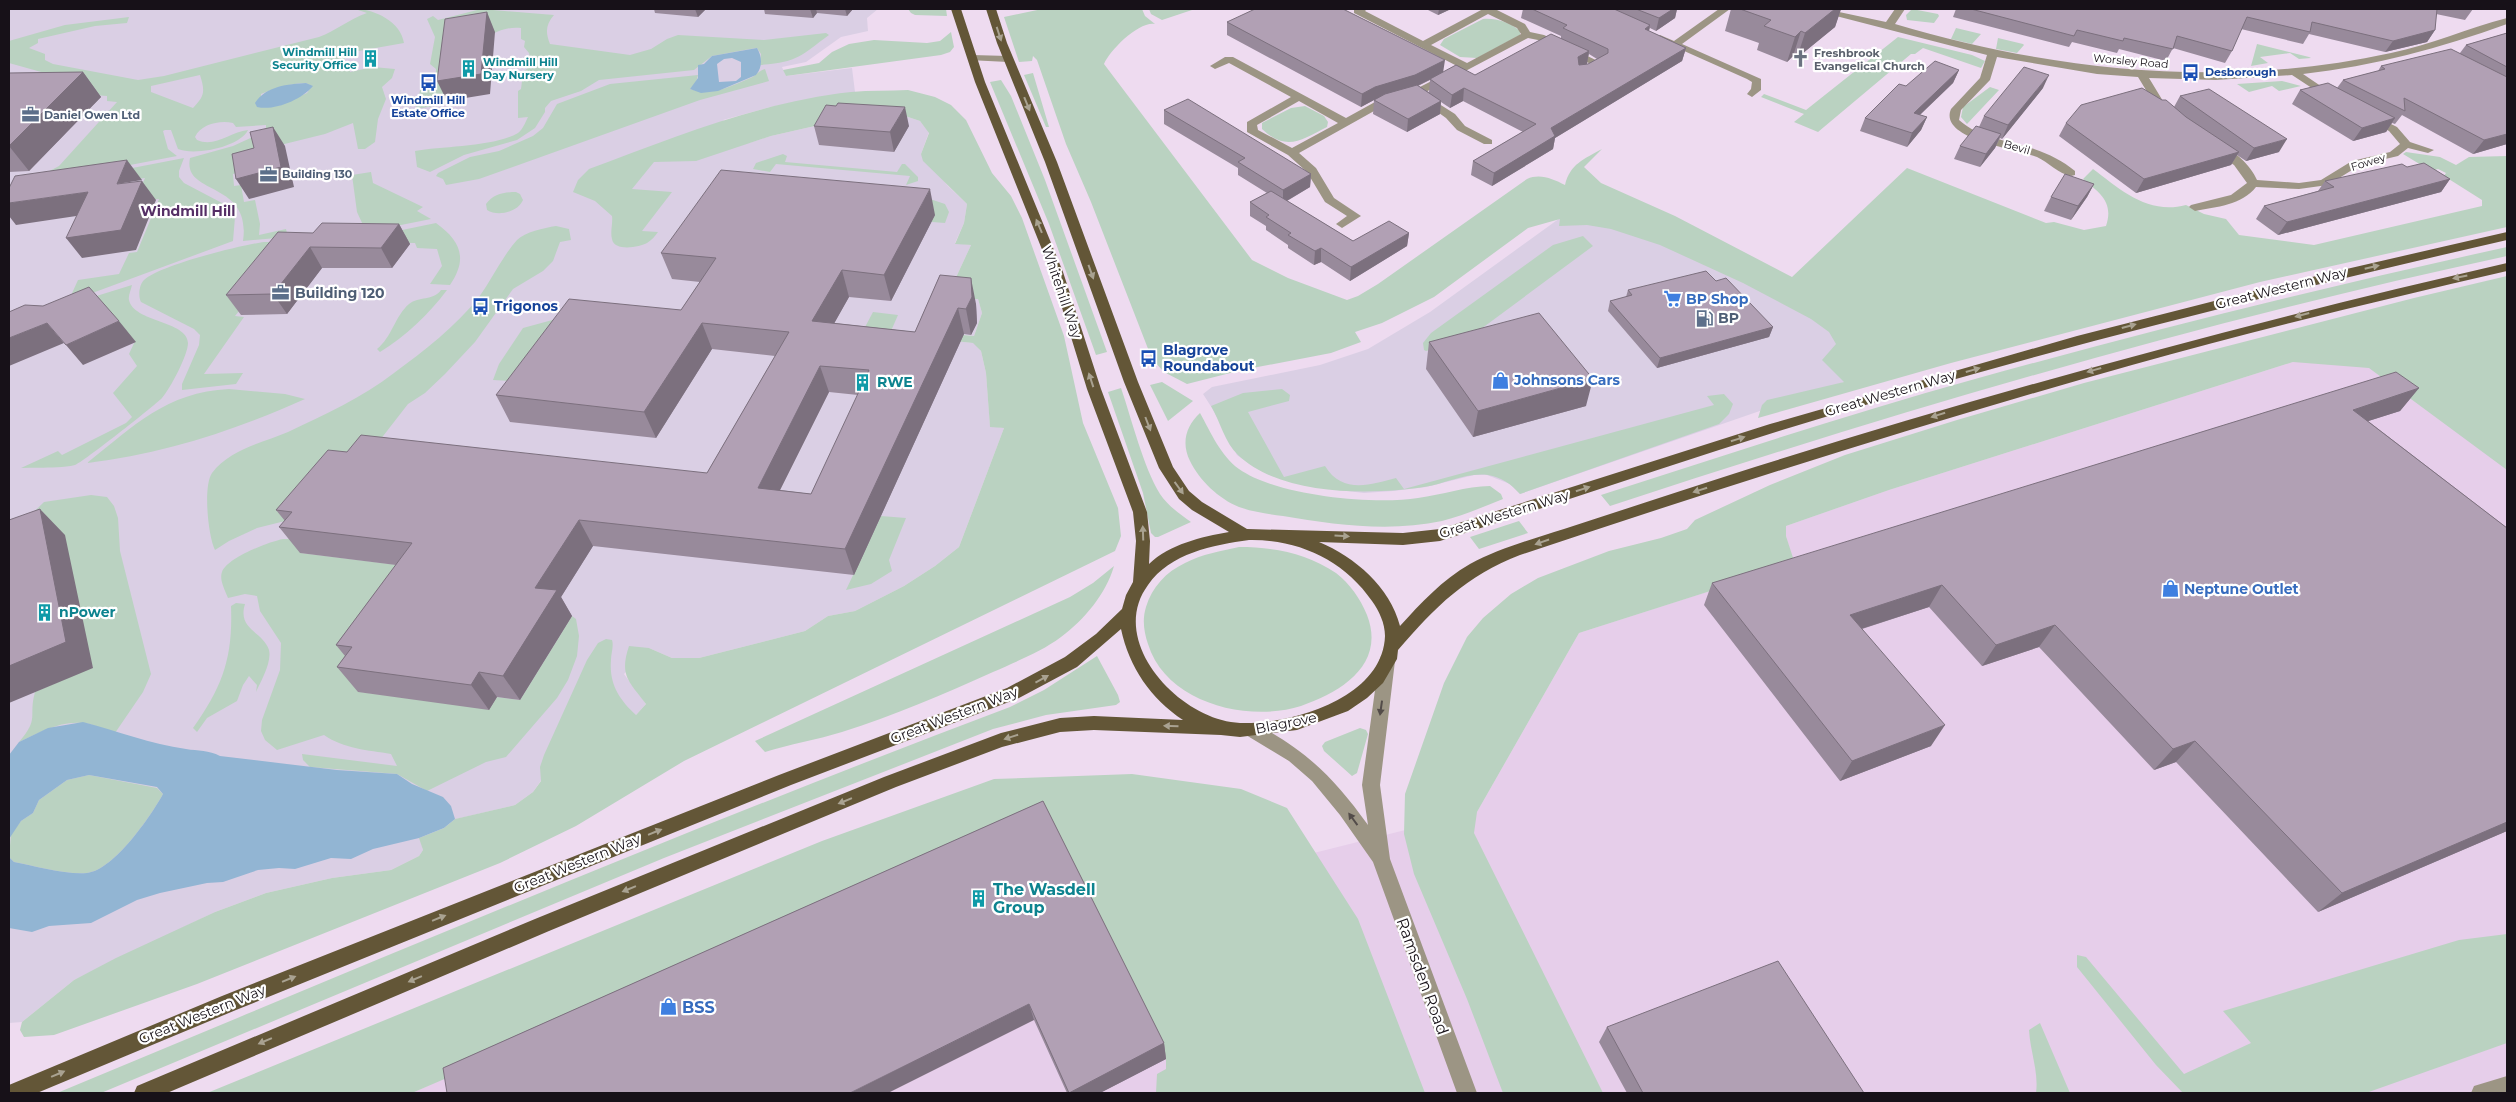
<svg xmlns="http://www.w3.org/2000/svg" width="2516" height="1102" font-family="Montserrat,sans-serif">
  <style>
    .commercial { fill: #dacfe4 }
    .built { fill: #e6ceea }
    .green { fill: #bad2c1; fill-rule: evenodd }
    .water { fill: #92b5d3; fill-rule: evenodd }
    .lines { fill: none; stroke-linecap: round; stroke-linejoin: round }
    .minor { fill: #9c9584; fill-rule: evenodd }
    .major { fill: #635637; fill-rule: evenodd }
    .wall { fill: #988a9b; fill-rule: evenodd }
    .shaded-wall { fill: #7c707e }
    .building { fill: #b1a0b4; stroke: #7c707e; fill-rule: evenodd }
    .oneway { fill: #a9a291 }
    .oneway2 { fill: #534c49 }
    .labels { text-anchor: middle; stroke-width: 4.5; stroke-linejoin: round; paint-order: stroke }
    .far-culture-label { font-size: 11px; font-weight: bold; fill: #0d838f; stroke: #fff; text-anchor: end }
    .far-worship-label { font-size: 11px; font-weight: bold; fill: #5b616d; stroke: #fff; text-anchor: start }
    .far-street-label { font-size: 11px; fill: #171118; stroke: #fff }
    .far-transit-label { font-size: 11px; font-weight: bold; fill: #164399; stroke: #fff; text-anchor: start }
    .far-service-label { font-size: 11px; font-weight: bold; fill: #4e5e75; stroke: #fff; text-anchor: start }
    .far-quarter-label { font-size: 14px; font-weight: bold; fill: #552f66; stroke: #fff }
    .street-label { font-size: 14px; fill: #171118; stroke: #fff }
    .service-label { font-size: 14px; font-weight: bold; fill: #4e5e75; stroke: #fff; text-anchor: start }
    .shop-label { font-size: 14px; font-weight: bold; fill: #366cbe; stroke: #fff; text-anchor: start }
    .transit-label { font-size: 14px; font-weight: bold; fill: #164399; stroke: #fff; text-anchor: start }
    .culture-label { font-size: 14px; font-weight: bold; fill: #0d838f; stroke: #fff; text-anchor: start }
    .near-culture-label { font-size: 16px; font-weight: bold; fill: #0d838f; stroke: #fff; text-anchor: start }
    .near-street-label { font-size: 16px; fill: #171118; stroke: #fff }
    .near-shop-label { font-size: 16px; font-weight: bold; fill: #366cbe; stroke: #fff; text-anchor: start }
  </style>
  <rect width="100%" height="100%" fill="#eedbf0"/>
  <path class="commercial" d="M 9,9 L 878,9 L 867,18 L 868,31 L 841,37 L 806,62 L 782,67 L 786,76 L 852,68 L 855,92 L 770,107 L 723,120 L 749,143 L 771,136 L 850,118 L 902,115 L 920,121 L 929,132 L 921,154 L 948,186 L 967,204 L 964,223 L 955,243 L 971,245 L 946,299 L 978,299 L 982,313 L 974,336 L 943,333 L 954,341 L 974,343 L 981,351 L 986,373 L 990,426 L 1004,428 L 959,547 L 935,566 L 904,586 L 855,611 L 828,616 L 805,631 L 699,658 L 672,658 L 649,648 L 624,674 L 646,704 L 636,715 L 560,753 L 533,792 L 515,805 L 456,819 L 420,838 L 423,850 L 419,856 L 391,870 L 332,878 L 266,893 L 215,912 L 74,980 L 22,1022 L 9,1023 Z
    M 1589,197 L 1858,331 L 1844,382 L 1520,494 L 1510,484 L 1487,475 L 1474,475 L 1426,487 L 1393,491 L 1364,493 L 1330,489 L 1295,483 L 1272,476 L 1254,467 L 1237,455 L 1212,408 L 1203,394 L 1212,387 L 1320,365 L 1368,349 L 1430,312 Z"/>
  <path class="built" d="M 2344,352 L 2507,441 L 2507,1093 L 412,1093 L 476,1064 L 1477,812 L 1579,633 L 1794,564 L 1786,536 L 1786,526 L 1889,490 L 2293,362 L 2309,362 Z"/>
  <path class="green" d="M 355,9 C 375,9 401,22 404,43 L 353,52 L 352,55 L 345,57 L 344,65 L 350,65 L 350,72 L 373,67 L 395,69 L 392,78 L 382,87 L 386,99 L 378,119 L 375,142 L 365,149 L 358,149 L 353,123 L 325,134 L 256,151 L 254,168 L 233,174 L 234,186 L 241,185 L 244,202 L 255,200 L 260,224 L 259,235 L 286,229 L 288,237 L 243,241 C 252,180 182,196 190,158 L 233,146 L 257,135 L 266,128 L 266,125 L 236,127 L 233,123 C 220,120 201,124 195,137 L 197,140 C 215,148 230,132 248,130 C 240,147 195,156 178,149 L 171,130 L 165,130 L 163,131 L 168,149 L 177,156 L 104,170 L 44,174 L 59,166 L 117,102 L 107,101 L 107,96 L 94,95 L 77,82 L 9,63 L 9,41 L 65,25 L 129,17 L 127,23 L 95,26 L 38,39 L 38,43 L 29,48 L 45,54 L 45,60 L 53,64 L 138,80 L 164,76 L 319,37 C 336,31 349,19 367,13 ZM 200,75 C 205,91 205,96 193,108 L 151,92 L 151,86 ZM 306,83 L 312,86 L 307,93 L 278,106 L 261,97 L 261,94 C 276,88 290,83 306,83 Z
    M 481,9 L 554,15 C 546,24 545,32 550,44 L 630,55 L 651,49 L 667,39 L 678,35 L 764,40 L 826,33 L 829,35 C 800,56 799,62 760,65 L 761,54 L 757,48 L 750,49 L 712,56 L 694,70 L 599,80 L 581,91 L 551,101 L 545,108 L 545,112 L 535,128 L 517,140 L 464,155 L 430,172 L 417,167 L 415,151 C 443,146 494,147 518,133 C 523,129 525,123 528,117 L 518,118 L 518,91 L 521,89 L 523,73 L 531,64 L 529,53 L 524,47 L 525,41 L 521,39 L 521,28 C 491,24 468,55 448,73 L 445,104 L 416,109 L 421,86 C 430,80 436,81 436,69 L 430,64 L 435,37 L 427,19 L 433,16 L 438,20 Z
    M 908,9 L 946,9 L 947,16 L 915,15 L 911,13 Z
    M 1042,9 L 1142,9 L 1145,16 L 1155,24 C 1139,21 1110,50 1104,64 L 1252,260 L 1288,278 L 1347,300 L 1358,296 L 1378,284 L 1527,179 C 1540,173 1553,179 1565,185 C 1570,164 1584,159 1602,149 L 1584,167 L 1601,183 L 1675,216 L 1792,277 L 1907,168 L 2046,223 L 2054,222 L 2084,230 L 2106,226 C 2114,202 2100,193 2083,179 L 2093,169 C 2121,190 2148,215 2186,205 L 2204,214 L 2226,219 L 2239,235 L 2314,245 L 2482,206 L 2482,200 L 2444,176 L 2446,173 L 2438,169 L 2431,171 L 2403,154 L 2406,152 L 2440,157 L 2456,165 L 2469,157 L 2507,156 L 2507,227 L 2260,282 L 1951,363 L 1758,418 L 1762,405 L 1767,400 L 1844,382 L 1822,360 L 1836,344 L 1829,332 L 1811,319 L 1743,283 L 1660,245 L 1611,229 L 1587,225 L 1559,226 L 1560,219 L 1528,228 L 1434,297 L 1382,323 L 1355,332 L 1361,342 L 1331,353 L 1242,370 L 1187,384 L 1164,372 L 1152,359 L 1091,202 L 1066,144 L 1037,60 L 1033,56 L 1032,61 L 1019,62 L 1004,17 Z
    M 1149,9 L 1195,9 L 1162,20 L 1151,14 Z
    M 1912,9 L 1938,14 L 1939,16 L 1934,23 L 1907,20 L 1906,15 Z
    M 1483,19 C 1496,18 1509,22 1520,31 L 1520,35 L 1477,58 L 1460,57 L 1440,45 L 1444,39 Z
    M 1956,28 L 1981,34 L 1972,44 L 1951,39 Z
    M 951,32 L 954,47 L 950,52 L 941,55 L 786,76 L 783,70 L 819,63 L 832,52 L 849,44 L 874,40 L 927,43 L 940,41 Z
    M 1898,37 L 1972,55 L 1985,61 L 1981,68 L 1923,48 L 1915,54 L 1911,54 L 1818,132 L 1794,122 L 1804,114 L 1761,97 L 1764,94 L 1806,110 Z
    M 1998,38 L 2023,44 L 2024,45 L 2017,53 L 1996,49 Z
    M 2257,44 L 2309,57 L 2311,58 L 2299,59 L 2290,53 L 2260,57 L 2268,63 L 2251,66 Z
    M 765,69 L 769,81 L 700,100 L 479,179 L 446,185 L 443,179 L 436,176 L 438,173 L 470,157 L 499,151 L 533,136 L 543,128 L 557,104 L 610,84 L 698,75 L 696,83 L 690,89 C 712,96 729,87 748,79 C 755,77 758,71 765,69 Z
    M 1033,73 L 1049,127 L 1046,127 L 1024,75 Z
    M 1001,80 L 1011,96 L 1045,180 L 1107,352 L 1096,355 L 1049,224 L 990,82 Z
    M 2282,81 L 2301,86 L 2279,91 L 2272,86 L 2249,92 L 2237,84 Z
    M 1990,87 L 1999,90 L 1967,124 L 1961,117 L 1963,107 Z
    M 908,90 L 935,97 L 951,105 L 966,120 L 992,173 L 1011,196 L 1022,218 L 1064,336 L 1083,423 L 1118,508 L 1121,536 L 1115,551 L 684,761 L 576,826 L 500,863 L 197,984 L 54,1035 L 24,1037 L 20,1030 L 22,1022 L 74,980 L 116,958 L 215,912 L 266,893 L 332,878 L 391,870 L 419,856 L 423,850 L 419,838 L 444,828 L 455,819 L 515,805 L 533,792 L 541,781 L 540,767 L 544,755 L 587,660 L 598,643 L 606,639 L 612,640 C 614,646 611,653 611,660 C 609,684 619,699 636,715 L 646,704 C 629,681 619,676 629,646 L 649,648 L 672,658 L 699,658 L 805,631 L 828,616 L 855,611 L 904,586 L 935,566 L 959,547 L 1004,428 L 990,427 L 986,373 L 981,351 L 973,343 L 954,341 L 942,333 L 974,336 L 982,313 L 978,299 L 946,299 L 971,245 L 955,244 L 964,223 L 967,204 L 923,161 L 921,154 L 929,133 L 920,121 L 902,115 L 850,118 L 771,136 L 696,161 L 654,162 L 632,189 L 672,192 L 642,231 L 658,232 C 655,236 652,240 647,243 C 640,247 614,252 612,239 C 610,232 613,224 612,216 L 595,201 L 573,192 L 578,180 L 589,169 C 674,137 760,102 851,92 C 870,90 889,91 908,90 Z
    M 1305,106 L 1324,116 L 1328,122 L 1327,127 C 1302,140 1286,152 1262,129 L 1262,123 L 1291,108 Z
    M 783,154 L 787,156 L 785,162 L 897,172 L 902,164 L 905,164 L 918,177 L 918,181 L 906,185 L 910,176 L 776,164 L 770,172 L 753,169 L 756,163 Z
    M 184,158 L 179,171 L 179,177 L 184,183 L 222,203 L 235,217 L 233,241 L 68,302 L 78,280 L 119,274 L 129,253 L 137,252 L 159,199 L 134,202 L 145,178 L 27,194 L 9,204 L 9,185 L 96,175 Z
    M 371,172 L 373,183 L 423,207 L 417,211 L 431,219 L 391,227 L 363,225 L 357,212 L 352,175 Z
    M 516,192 L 520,194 L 523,200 C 518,212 498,217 487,210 L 486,204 C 493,194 504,192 516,192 Z
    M 927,198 L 945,204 L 949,212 L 945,223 L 932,222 Z
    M 436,223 C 461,241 468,259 450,285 L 430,284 L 442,266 L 437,249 L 417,248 L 415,243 L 344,242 Z
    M 556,226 L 569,229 L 571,240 L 560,242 L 553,261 L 543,271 L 513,289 L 475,342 L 445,374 L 425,393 L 408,404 L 373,449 L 285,521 L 257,528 L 229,541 L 215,550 C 208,536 203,486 212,473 C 230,449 262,443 288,432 C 324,415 363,397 394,373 C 424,351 456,326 479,297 C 492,279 502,257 517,240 C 525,232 544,228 556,226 Z
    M 1583,236 L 1593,246 L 1485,326 L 1459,343 L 1426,351 L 1424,350 L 1423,343 L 1431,333 L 1553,245 Z
    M 264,242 L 285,242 L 288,251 L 235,316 L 244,317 L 204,374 L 243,373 L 236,384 L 182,390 L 182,384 L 199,345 L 200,335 L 194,329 L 141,302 C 138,296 139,285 144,280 C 160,265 241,245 264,242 Z
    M 2507,247 L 2507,256 C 2204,321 1905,409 1610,506 L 1601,495 C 1725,455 1849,414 1975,379 C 2152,330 2329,286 2507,247 Z
    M 2507,276 L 2507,470 L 2369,368 L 2293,362 L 1889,490 L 1786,526 L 1786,536 L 1795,564 L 1579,633 L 1477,812 L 1474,833 L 1603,1093 L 1503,1093 L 1467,999 L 1414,874 L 1404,834 L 1405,794 L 1444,683 L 1467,637 L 1483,618 L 1511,594 L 1538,578 L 1609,551 L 1661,538 L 1687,529 L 1695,520 L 1770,485 L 1845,455 L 1957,420 L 2084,383 L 2414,298 Z
    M 132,285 C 131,290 128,296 129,300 C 133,322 188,321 188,343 C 188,355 170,389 162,398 C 154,406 82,463 75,465 C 58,469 38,467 21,468 L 58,451 L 62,455 L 126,423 L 132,417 L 113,393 L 137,366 L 129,354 L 135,341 L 90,298 Z
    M 441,290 L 447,290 C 429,314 406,336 380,352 L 377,349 C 392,337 395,316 409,304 C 419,296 433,301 441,290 Z
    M 873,312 L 898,315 L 891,331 L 864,329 Z
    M 556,319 L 527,382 L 493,380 L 499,364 L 523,328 Z
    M 1162,382 L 1193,401 L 1168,421 L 1150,385 Z
    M 1121,388 C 1132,420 1143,466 1160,494 C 1168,506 1180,514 1191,522 L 1158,537 L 1155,537 L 1151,533 L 1143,493 L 1108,392 Z
    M 229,389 L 285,394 L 305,399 C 236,430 163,454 87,463 C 134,426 166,392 229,389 Z
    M 1282,389 L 1290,395 L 1289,401 L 1248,412 L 1284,477 L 1325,466 C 1342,494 1370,485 1396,478 L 1404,489 L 1714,405 L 1707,396 L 1724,394 L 1733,404 L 1729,414 L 1719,424 L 1520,494 C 1511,484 1501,477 1488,475 C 1467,472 1445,484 1424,487 C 1370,495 1281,496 1238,455 C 1225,443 1220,421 1211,406 L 1243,393 Z
    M 1200,413 C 1211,433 1221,456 1239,469 C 1277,496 1373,505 1418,498 C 1442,495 1466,486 1490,486 L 1501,494 L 1503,499 C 1483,507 1462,516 1442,521 C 1391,532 1334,525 1283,516 C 1268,514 1253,512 1239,507 C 1219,499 1199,480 1190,461 C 1181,443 1186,426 1200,413 Z
    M 91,495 L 107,497 L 114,506 L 118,518 L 120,551 L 151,674 L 143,692 L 115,733 C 104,731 94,723 82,723 C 59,721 39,733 19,742 C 40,718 28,717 35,692 L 93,667 L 9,536 L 44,502 Z
    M 881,516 L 906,518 L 889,560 L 892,571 L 871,584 L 846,590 Z
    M 1519,521 L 1528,533 L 1479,549 L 1470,537 Z
    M 283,539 L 291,539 L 301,553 L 447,571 L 361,692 L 489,709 L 497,697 L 520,700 L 572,616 L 576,619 L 579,636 L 577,656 L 568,680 L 557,698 L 506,757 L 486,762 L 427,791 L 397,774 L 310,767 L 303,760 L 302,754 L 397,766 L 391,754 C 368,750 344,749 324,735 L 277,750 L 265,740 L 261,731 L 262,720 L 280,670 L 281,643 L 260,611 L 257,596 L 245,594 L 228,598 C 225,590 219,580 222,572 C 227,558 268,542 283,539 Z
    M 1239,547 C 1273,547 1307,553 1336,573 C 1350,584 1360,598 1367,615 C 1386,664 1342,692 1301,706 C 1248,723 1166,703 1148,644 C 1144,632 1142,620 1146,607 C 1152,587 1166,572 1185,563 C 1202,554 1221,551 1239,547 Z
    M 1114,566 C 1106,594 1084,620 1061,637 C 1041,652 1015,662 993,672 C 944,694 893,716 842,732 C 816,740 790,744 765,752 L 755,741 L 1070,597 L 1093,583 Z
    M 236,603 L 245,604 C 237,630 263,631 269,650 C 272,662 261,681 256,692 L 257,685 L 249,676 L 243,685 L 237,701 L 207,718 L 197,732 L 193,728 C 223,686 233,657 231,606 Z
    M 1097,656 L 1118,695 L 1120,702 L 1116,705 L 1046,715 L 993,729 L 664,858 L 101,1093 L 57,1093 C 373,962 689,828 1010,707 L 1044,690 Z
    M 1360,728 L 1366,730 L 1368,734 L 1357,773 L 1352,776 L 1324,751 L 1322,746 L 1325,742 Z
    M 1132,774 L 1241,789 L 1287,808 L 1358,919 L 1425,1093 L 1156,1093 L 1157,1074 L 1166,1069 L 1166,1059 L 1047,819 L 412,1093 L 207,1093 L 822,841 L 994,779 Z
    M 89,775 L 157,788 L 163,794 C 151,816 114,870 87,873 C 67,875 35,866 14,862 L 9,857 L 11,834 L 21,821 L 33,813 L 39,800 L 67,780 Z
    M 2507,934 L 2507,1043 L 2366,1093 L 2183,1093 L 2156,1065 L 2077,967 L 2077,955 L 2086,957 L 2184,1074 L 2251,1043 L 2223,1011 L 2459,940 Z
    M 2040,1023 L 2070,1093 L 2036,1093 C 2039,1072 2030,1051 2029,1030 Z"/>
  <path class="water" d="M 757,48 C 762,56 763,67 756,75 L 718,91 L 701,93 L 690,89 L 698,78 L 698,65 L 704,64 L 712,56 ZM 732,58 L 741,62 L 741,77 L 736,81 L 719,82 L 717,64 L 724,59 Z
    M 306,83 L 313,86 C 301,100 275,111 257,107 L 255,103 C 266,86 288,84 306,83 Z
    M 83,722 C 117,731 151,744 186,749 C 198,751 209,750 220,756 L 337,770 L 397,774 L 412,784 L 443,797 L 451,806 L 455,819 L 444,828 L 419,838 L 373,849 L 351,859 L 331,858 L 295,869 L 279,868 L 258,870 L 223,882 L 207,883 L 160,893 L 137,900 L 91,923 L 49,926 L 32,932 L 9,928 L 9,857 L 14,862 C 35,866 67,875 87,873 C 114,870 151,816 163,794 L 157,787 L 89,775 L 67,780 L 39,800 L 33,813 L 21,821 L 9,839 L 9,755 L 19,742 L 48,728 Z"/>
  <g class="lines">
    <path class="minor" d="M 1354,9 L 1367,9 L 1365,11 L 1423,41 L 1483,9 L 1495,9 L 1525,24 L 1530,32 L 1544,35 L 1604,64 L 1592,72 L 1584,72 L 1584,68 L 1591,64 L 1538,40 L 1528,38 L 1422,94 L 1383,106 L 1299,153 L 1316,168 L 1334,198 L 1361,216 L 1342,228 L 1336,224 L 1347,216 L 1325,202 L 1307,172 L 1288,155 L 1247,132 L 1247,122 L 1291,97 L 1229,63 L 1215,69 L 1210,66 L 1225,57 L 1233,57 L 1346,118 L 1375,102 L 1414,90 L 1459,67 L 1354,13 ZM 1488,14 L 1517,28 L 1521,34 L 1467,63 L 1431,45 ZM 1299,101 L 1338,123 L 1292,148 L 1258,130 L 1257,125 Z
      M 1719,9 L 1730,9 L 1682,44 L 1761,79 L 1761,90 L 1752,97 L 1747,94 L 1751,89 L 1752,82 L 1747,79 L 1655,38 L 1660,35 L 1674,41 Z
      M 1809,9 L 1825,9 L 1886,22 L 1895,9 L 1905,9 L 1895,24 C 2057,72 2225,89 2391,53 C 2431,45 2468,28 2507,18 L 2507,24 C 2441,48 2374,66 2303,74 L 2334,95 L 2334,99 L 2330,100 L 2292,75 L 2216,80 L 2149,78 L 2169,111 L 2164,114 L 2160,113 L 2138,77 L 2097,74 L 1997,57 L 1990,80 L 1961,110 L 1959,120 C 1980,139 2009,140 2034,149 C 2049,154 2063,161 2075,171 L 2075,175 L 2071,176 C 2059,174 2048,162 2037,157 C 2018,149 1938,140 1951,109 L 1980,78 L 1987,55 Z
      M 972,55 L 1008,56 L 1013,59 L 1008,62 L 968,60 L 968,56 Z
      M 1425,95 L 1455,114 L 1465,126 L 1492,140 L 1492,144 L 1484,144 L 1457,130 L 1446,118 L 1421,100 L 1421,96 Z
      M 2373,115 L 2397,127 L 2410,142 L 2434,150 L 2428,153 L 2408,148 L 2398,156 L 2360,165 L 2328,185 L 2299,189 L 2256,187 C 2242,205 2216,207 2195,211 L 2189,207 L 2191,205 L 2231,195 L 2247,183 L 2234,165 L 2213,151 L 2213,147 C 2230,143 2251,166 2257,180 L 2299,183 L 2321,180 L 2352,161 L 2390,152 L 2400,144 L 2389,131 L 2369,120 L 2369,116 Z
      M 1387,655 L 1393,656 L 1395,661 L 1380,785 L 1390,859 L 1477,1093 L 1457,1093 L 1373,862 L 1340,815 L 1312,781 L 1289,761 L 1246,735 L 1244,730 L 1246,725 L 1252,723 L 1258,725 C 1309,753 1334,778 1368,825 L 1362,785 L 1379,661 L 1381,656 Z
      M 2507,1076 L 2507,1093 L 2471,1093 L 2474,1086 Z"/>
    <path class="major" d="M 951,9 L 961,9 L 985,82 L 1063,272 L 1101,389 L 1147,512 L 1150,541 L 1149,564 C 1170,544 1201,537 1229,532 L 1192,510 L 1179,499 L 1159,468 L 1124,382 L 1045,162 L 997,43 L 986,9 L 996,9 L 1007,43 L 1057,162 L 1138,382 L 1173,467 L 1189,491 L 1202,502 L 1247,529 L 1403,533 L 1440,529 L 1770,424 L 2077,336 L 2277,285 L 2507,232 L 2507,240 C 2263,296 2019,357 1779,431 C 1666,466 1554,505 1440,541 L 1403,545 L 1319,542 C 1355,557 1390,587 1400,626 C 1421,603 1442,580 1470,564 C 1499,548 1533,539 1564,529 C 1620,511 1676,492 1733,474 C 1988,393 2246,323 2507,263 L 2507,271 C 2382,300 2256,330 2132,365 C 1926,423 1723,487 1520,555 C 1466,576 1436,606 1398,650 L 1397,659 L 1383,683 L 1367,698 L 1348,711 L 1297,730 L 1240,737 L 1221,735 L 1094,730 L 1060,732 L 1002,747 L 896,787 L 549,931 L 167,1093 L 134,1093 L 137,1086 L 535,919 L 884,777 L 1001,733 L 1060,718 L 1094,716 L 1183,720 C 1151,699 1129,667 1121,629 L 1077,667 L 1019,698 L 791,785 L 236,1010 L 37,1093 L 9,1093 L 9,1085 L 222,996 L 779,775 L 1007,688 L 1065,657 L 1096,634 L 1122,609 L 1126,595 L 1133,582 L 1136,541 L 1133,512 L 1087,389 L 1051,272 L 975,82 ZM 1249,540 C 1298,539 1344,560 1372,601 C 1379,611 1385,623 1385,636 C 1383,698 1291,725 1240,723 C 1181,721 1106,642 1148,585 C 1170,553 1213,545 1249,540 Z"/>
  </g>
  <path class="wall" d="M 654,9 L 706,9 L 698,17 L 655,13 Z
    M 764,9 L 853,9 L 847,16 L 817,13 L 813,18 L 765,14 Z
    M 1426,9 L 1451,9 L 1438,15 Z
    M 1523,9 L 1677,9 L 1675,18 L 1656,31 L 1650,28 L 1649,31 L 1686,48 L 1682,61 L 1555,138 L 1553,149 L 1492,186 L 1471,175 L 1473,161 L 1523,132 L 1463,101 L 1450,108 L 1441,102 L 1440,114 L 1407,132 L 1373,114 L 1374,100 L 1361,107 L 1227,35 L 1227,22 L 1443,72 L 1475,75 L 1561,38 L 1561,36 L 1521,18 ZM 1589,54 L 1597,59 L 1588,64 L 1586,65 ZM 1430,80 L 1429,92 L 1418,86 Z
    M 1731,9 L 1841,9 L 1835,27 L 1797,58 L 1793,56 L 1787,62 L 1757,50 L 1759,43 L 1725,31 Z
    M 1956,9 L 2473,9 L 2465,20 L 2436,14 L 2435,30 L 2427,42 L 2385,52 L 2309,34 L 2303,44 L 2241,29 L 2232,51 L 2225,63 L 2173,48 L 2166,61 L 2119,49 L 2117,53 L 2072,42 L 2069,47 L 1953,17 Z
    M 2507,33 L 2507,144 L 2473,154 L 2402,115 L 2395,124 L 2392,123 L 2386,132 L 2353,141 L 2292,104 L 2300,90 L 2337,88 L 2343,80 L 2378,71 L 2381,66 L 2460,53 L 2466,45 Z
    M 1959,70 L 1953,83 L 1920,115 L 1927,117 L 1921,130 L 1907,147 L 1860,131 L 1865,118 L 1906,86 Z
    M 83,72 L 101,97 L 29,171 L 9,172 L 9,73 Z
    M 2043,88 L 2002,139 L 2000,138 L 1995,148 L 1980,167 L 1954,159 L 1960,146 L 1979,127 L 1984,116 Z
    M 2180,96 L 2279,152 L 2246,161 L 2237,155 L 2231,165 L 2136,193 L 2059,136 L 2066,123 L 2162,100 L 2174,107 Z
    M 1164,110 L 1311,174 L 1310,187 L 1287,201 L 1353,241 L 1409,233 L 1407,246 L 1350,281 L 1321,262 L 1314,265 L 1288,248 L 1288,245 L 1266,230 L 1266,226 L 1250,216 L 1250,202 L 1267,193 L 1238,175 L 1238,168 L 1164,124 Z
    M 814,126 L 909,126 L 894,152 L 819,145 Z
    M 2407,167 L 2450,179 L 2441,192 L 2278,235 L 2256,219 L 2264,206 L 2318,191 L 2325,181 Z
    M 2094,184 L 2087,197 L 2071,220 L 2044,211 L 2051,197 Z
    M 935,215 L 891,301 L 849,297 L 834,323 L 915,332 L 940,275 L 976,304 L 977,323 L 971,335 L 964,334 L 854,575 L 593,546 L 561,597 L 572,616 L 520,700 L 497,697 L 489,710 L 358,692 L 337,667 L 345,656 L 336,645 L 396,565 L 300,553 L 279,527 L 285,521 L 276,510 L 347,452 L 707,473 L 775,356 L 712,349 L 656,438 L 510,422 L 496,395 L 681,310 L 700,282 L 672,279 L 661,253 ZM 829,392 L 858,395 L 811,494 L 780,490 Z
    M 399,224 L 410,244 L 392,268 L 322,268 L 287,314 L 241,315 L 226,295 L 313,233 Z
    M 1716,281 L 1773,327 L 1769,337 L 1657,368 L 1608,311 L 1610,301 L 1626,297 L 1628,290 Z
    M 1429,342 L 1586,406 L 1473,437 L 1426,369 Z
    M 2419,388 L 2400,411 L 2368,421 L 2507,528 L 2507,831 L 2318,912 L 2176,762 L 2154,770 L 2039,647 L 1982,666 L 1929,607 L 1862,629 L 1931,746 L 1840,781 L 1704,605 L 1712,583 Z
    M 1043,801 L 1164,1043 L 1166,1059 L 1100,1093 L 1067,1093 L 1034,1020 L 443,1068 Z
    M 1607,1027 L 1864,1093 L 1627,1093 L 1599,1042 Z"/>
  <path class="shaded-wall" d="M 695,9 L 706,9 L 698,17 Z
    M 810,9 L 816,9 L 817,13 L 813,18 Z
    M 845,9 L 853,9 L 847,16 Z
    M 1439,9 L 1451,9 L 1438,15 Z
    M 1673,9 L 1677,9 L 1675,18 L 1656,31 L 1659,18 Z
    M 1835,9 L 1841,9 L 1835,27 L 1797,58 L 1805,33 Z
    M 487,12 L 495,32 L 490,94 L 447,101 L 437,81 Z
    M 1650,25 L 1647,38 L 1645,29 Z
    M 2435,30 L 2427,42 L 2385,52 L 2393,41 Z
    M 1801,31 L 1793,56 L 1787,62 L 1795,37 Z
    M 1686,48 L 1682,61 L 1555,138 L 1553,149 L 1492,186 L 1494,173 L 1551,128 Z
    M 1589,51 L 1587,64 L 1575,70 L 1578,57 Z
    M 1445,60 L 1443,73 L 1413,88 L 1374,100 L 1361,107 L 1362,94 L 1375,87 Z
    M 1959,70 L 1953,83 L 1908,126 L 1914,113 Z
    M 83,72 L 101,97 L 29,171 L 9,146 Z
    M 2049,75 L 2043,88 L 2002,139 L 2008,125 Z
    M 1464,88 L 1463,101 L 1450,108 L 1452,95 Z
    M 1441,101 L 1440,114 L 1407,132 L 1408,119 Z
    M 905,107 L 909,126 L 894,152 L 890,132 Z
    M 1927,117 L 1921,130 L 1907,147 L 1912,133 Z
    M 2395,118 L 2386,132 L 2353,141 L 2362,128 Z
    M 273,127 L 285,146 L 294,187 L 249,199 L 236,179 Z
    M 2001,134 L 1995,148 L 1980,167 L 1986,154 Z
    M 2507,134 L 2507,144 L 2473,154 L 2484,140 Z
    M 2287,139 L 2279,152 L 2246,161 L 2254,148 Z
    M 2239,152 L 2231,165 L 2136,193 L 2144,179 Z
    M 127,160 L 142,180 L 117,184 Z
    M 1311,174 L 1310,187 L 1283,203 L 1283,190 Z
    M 2450,179 L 2441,192 L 2278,235 L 2287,222 Z
    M 142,181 L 156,200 L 136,250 L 82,258 L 66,238 Z
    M 2094,184 L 2087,197 L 2071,220 L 2078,206 Z
    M 930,189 L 935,215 L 891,301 L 884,275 Z
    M 88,192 L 103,212 L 16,225 L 9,216 L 9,203 Z
    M 399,224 L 410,244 L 392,268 L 381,248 Z
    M 1409,233 L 1407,246 L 1350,281 L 1351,267 Z
    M 310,247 L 322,268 L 287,314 L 273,294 Z
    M 1321,248 L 1321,262 L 1314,265 L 1315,251 Z
    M 842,270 L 849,297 L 821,347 L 812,321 Z
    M 971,278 L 976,304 L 977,323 L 971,335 L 966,309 Z
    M 958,308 L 964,334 L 854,575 L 845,549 Z
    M 119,321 L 136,342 L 83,365 L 66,345 Z
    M 47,323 L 64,343 L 9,366 L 9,338 Z
    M 702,323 L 712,349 L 656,438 L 644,412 Z
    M 1773,327 L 1769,337 L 1657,368 L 1660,358 Z
    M 820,366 L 829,392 L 768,514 L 758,488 Z
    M 1593,379 L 1586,406 L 1473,437 L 1478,411 Z
    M 2419,388 L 2400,411 L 2334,432 L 2353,410 Z
    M 40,509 L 65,535 L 93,668 L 9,703 L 9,666 Z
    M 579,520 L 593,546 L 561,597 L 572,616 L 520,700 L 503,676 L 535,588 Z
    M 1942,585 L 1929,607 L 1839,636 L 1850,615 Z
    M 2055,625 L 2039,647 L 1982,666 L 1996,645 Z
    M 479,672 L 497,697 L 489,710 L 471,685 Z
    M 1945,725 L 1931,746 L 1840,781 L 1852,761 Z
    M 2195,741 L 2176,762 L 2154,770 L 2173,749 Z
    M 2507,822 L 2507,831 L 2318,912 L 2342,893 Z
    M 1029,1004 L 1034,1020 L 888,1093 L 850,1093 Z
    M 1164,1043 L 1166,1059 L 1100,1093 L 1069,1093 Z"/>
  <path class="building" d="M 1255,9 L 1343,9 L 1445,60 L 1415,75 L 1375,87 L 1362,94 L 1227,22 Z
    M 1532,9 L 1614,9 L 1650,25 L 1645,29 L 1686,48 L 1551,128 L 1555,136 L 1494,173 L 1473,161 L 1536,124 L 1464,88 L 1452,95 L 1430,79 L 1456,65 L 1475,75 L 1551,34 L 1589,51 L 1578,57 L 1579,65 L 1588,64 L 1608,53 L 1608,49 L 1563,28 L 1567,25 Z
    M 1636,9 L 1673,9 L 1659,18 Z
    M 1740,9 L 1835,9 L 1805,33 L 1801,31 L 1795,37 L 1764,26 L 1771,20 Z
    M 1971,9 L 2437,9 L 2435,30 L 2393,41 L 2312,22 L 2310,32 L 2247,17 L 2232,51 L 2177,36 L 2173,49 L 2124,38 L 2123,41 L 2077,30 L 2074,36 Z
    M 487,12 L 481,74 L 437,81 L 445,19 Z
    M 2507,33 L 2507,67 L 2466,45 Z
    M 2451,49 L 2507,77 L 2507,134 L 2484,140 L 2404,98 L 2405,111 L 2343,80 L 2385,69 L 2381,66 Z
    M 1935,61 L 1959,70 L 1914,113 L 1927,117 L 1912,133 L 1865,118 L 1899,84 L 1906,86 Z
    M 2024,67 L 2049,75 L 2008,125 L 1984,116 Z
    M 83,72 L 9,146 L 9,73 Z
    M 2328,83 L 2395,118 L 2362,128 L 2300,90 Z
    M 1417,85 L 1441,101 L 1408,119 L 1374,100 L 1385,94 Z
    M 2142,88 L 2162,100 L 2166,100 L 2186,117 L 2239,152 L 2144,179 L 2066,123 L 2081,105 Z
    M 2209,89 L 2287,139 L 2254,148 L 2180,96 Z
    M 1188,99 L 1311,174 L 1283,190 L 1238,162 L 1245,158 L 1164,110 Z
    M 838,103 L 905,107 L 890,132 L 814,126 L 826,105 L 836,106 Z
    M 1976,126 L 2001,134 L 1986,154 L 1960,146 Z
    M 273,127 L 281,167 L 236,179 L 232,154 L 254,148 L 250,132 Z
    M 127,160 L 117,184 L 142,181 L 121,230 L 66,238 L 88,192 L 9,203 L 9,188 L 15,176 Z
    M 2424,163 L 2450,179 L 2287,222 L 2264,206 L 2334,187 L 2325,181 L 2402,164 L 2407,167 Z
    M 721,170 L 930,189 L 884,275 L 842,270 L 812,321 L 915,332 L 940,275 L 971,278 L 972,297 L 966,309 L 958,308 L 845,549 L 579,520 L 535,588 L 557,590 L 503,676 L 479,672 L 471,685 L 337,667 L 352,647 L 336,645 L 412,543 L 279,527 L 292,512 L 276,510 L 328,450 L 347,452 L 361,435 L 707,473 L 789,332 L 702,323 L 644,412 L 496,395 L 569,299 L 681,310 L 716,258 L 661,253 ZM 820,366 L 869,370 L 811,494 L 758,488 Z
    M 2065,174 L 2094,184 L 2078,206 L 2051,197 Z
    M 1271,191 L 1353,241 L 1389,221 L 1409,233 L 1351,267 L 1321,248 L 1315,251 L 1288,235 L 1291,233 L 1266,217 L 1269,215 L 1250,202 Z
    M 322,223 L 399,224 L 381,248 L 310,247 L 273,294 L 226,295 L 278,232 L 313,233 Z
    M 1706,271 L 1716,281 L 1726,278 L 1773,327 L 1660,358 L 1610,301 L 1632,295 L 1628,290 Z
    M 89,287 L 119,321 L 66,345 L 47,323 L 9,338 L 9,312 L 25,305 L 43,306 Z
    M 1539,313 L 1593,379 L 1478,411 L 1429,342 Z
    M 2396,372 L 2419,388 L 2353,410 L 2507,528 L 2507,822 L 2342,893 L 2195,741 L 2173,749 L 2055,625 L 1996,645 L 1942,585 L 1850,615 L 1945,725 L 1852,761 L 1712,583 Z
    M 40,509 L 66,642 L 9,666 L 9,520 Z
    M 1043,801 L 1164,1043 L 1069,1093 L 1029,1004 L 850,1093 L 447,1093 L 443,1068 Z
    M 1778,961 L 1864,1093 L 1643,1093 L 1607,1027 Z"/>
  <defs><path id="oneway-solid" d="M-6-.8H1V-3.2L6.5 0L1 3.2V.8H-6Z" transform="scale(1.25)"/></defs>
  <g class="oneway">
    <use href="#oneway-solid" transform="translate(999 34) rotate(72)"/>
    <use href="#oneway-solid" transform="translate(1027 104) rotate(68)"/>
    <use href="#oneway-solid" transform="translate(1039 226) rotate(-113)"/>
    <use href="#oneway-solid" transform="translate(2372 267) rotate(-13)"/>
    <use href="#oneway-solid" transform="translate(1091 272) rotate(70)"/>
    <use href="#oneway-solid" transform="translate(2460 277) rotate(168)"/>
    <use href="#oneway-solid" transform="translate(2302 315) rotate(165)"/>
    <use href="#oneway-solid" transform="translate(2129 326) rotate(-15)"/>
    <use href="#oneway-solid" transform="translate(1973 370) rotate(-16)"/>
    <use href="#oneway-solid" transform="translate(2094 370) rotate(164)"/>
    <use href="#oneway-solid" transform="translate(1091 380) rotate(-108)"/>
    <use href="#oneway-solid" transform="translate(1938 415) rotate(163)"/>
    <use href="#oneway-solid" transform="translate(1148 424) rotate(69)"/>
    <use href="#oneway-solid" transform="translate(1738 439) rotate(-18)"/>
    <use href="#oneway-solid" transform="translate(1179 488) rotate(54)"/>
    <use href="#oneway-solid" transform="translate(1583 489) rotate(-18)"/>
    <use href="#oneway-solid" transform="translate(1700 490) rotate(162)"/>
    <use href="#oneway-solid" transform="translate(1143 533) rotate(-92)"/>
    <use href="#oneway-solid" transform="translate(1342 536) rotate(4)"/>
    <use href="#oneway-solid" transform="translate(1542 542) rotate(161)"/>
    <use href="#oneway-solid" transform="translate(1042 679) rotate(-29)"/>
    <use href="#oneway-solid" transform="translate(1171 726) rotate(-178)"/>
    <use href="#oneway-solid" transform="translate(1011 737) rotate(162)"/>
    <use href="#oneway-solid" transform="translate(845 801) rotate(158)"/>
    <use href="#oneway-solid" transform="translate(655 832) rotate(-22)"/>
    <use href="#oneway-solid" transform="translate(629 889) rotate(158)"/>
    <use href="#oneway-solid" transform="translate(439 918) rotate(-22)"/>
    <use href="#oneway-solid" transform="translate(289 979) rotate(-22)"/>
    <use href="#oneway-solid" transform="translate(415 979) rotate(157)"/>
    <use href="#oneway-solid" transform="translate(265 1041) rotate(157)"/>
    <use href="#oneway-solid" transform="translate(58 1074) rotate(-23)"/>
  </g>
  <g class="oneway2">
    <use href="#oneway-solid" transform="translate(1381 708) rotate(98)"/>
    <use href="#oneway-solid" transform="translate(1353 819) rotate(-126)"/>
  </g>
  <defs>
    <symbol id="building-bare" viewBox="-9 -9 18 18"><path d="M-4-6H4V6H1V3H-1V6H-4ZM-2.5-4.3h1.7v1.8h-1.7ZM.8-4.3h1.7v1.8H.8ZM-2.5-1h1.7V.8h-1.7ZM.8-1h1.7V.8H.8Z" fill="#0f9aa8" stroke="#fff" stroke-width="2.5" paint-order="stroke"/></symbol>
    <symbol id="church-bare" viewBox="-9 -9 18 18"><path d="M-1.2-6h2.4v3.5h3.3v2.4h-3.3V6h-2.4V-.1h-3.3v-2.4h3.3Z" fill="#6b7280" stroke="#fff" stroke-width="2.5" paint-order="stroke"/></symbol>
    <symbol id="bus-bare" viewBox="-9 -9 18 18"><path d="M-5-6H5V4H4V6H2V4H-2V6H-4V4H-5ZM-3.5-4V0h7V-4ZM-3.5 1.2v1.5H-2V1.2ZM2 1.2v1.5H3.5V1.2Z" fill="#1a4fb4" stroke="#fff" stroke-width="2.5" paint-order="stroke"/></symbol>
    <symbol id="office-bare" viewBox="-9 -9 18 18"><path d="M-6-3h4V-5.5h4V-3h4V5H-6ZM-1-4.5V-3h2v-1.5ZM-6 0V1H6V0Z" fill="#5c6f8a" stroke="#fff" stroke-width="2.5" paint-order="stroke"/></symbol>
    <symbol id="supermarket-bare" viewBox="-9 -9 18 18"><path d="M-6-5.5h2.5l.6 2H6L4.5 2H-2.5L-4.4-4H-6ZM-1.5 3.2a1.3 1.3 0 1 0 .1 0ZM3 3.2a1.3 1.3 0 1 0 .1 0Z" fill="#3f7fe0" stroke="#fff" stroke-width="2.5" paint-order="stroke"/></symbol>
    <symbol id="fuel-bare" viewBox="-9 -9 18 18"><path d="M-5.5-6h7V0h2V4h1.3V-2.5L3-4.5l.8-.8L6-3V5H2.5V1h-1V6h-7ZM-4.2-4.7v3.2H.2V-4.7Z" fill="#5c6f8a" stroke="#fff" stroke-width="2.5" paint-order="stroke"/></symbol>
    <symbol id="shop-bare" viewBox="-9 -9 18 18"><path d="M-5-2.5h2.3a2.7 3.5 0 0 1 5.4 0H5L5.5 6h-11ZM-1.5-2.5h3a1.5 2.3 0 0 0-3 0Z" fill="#3f7fe0" stroke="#fff" stroke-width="2.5" paint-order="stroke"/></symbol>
  </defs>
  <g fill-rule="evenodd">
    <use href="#building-bare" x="358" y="46" width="25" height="25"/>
    <use href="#church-bare" x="1788" y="46" width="25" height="25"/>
    <use href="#building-bare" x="456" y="56" width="25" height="25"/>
    <use href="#bus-bare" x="2178" y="60" width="25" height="25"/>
    <use href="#bus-bare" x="416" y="70" width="25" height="25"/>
    <use href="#office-bare" x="18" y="102" width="25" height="25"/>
    <use href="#office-bare" x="256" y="162" width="25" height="25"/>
    <use href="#office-bare" x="268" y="280" width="25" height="25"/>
    <use href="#supermarket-bare" x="1660" y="286" width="25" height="25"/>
    <use href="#bus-bare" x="468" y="294" width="25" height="25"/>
    <use href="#fuel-bare" x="1692" y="306" width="25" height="25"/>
    <use href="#bus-bare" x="1136" y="346" width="25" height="25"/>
    <use href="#shop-bare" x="1488" y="368" width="25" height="25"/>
    <use href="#building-bare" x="850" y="370" width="25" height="25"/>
    <use href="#shop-bare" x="2158" y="576" width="25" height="25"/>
    <use href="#building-bare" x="32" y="600" width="25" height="25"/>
    <use href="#building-bare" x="966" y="886" width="25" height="25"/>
    <use href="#shop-bare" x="656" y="994" width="25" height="25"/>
  </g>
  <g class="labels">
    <g class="far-culture-label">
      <text x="357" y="56">Windmill Hill<tspan x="357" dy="13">Security Office</tspan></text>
      <text x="483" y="66" text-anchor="start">Windmill Hill<tspan x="483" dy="13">Day Nursery</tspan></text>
    </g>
    <g class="far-worship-label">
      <text x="1814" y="57">Freshbrook<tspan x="1814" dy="13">Evangelical Church</tspan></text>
    </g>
    <g class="far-street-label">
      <text transform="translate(2131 61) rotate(5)" y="4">Worsley Road</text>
      <text transform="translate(2017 147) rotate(16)" y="4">Bevil</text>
      <text transform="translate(2368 162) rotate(-17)" y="4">Fowey</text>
    </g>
    <g class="far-transit-label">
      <text x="2205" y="76">Desborough</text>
      <text x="428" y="104" text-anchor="middle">Windmill Hill<tspan x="428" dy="13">Estate Office</tspan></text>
    </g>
    <g class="far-service-label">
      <text x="44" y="119">Daniel Owen Ltd</text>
      <text x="282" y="178">Building 130</text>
    </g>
    <g class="far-quarter-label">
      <text x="188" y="216">Windmill Hill</text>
    </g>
    <g class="street-label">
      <text transform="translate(2281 288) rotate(-14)" y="5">Great Western Way</text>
      <text transform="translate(1062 292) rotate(71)" y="5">Whitehill Way</text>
      <text transform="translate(1890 393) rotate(-16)" y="5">Great Western Way</text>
      <text transform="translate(1504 514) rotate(-17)" y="5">Great Western Way</text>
      <text transform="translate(954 715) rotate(-21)" y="5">Great Western Way</text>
      <text transform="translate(1286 723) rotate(-11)" y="5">Blagrove</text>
      <text transform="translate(577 863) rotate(-22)" y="5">Great Western Way</text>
      <text transform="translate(202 1014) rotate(-22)" y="5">Great Western Way</text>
    </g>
    <g class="service-label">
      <text x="295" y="298">Building 120</text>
      <text x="1718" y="323">BP</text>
    </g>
    <g class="shop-label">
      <text x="1686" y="304">BP Shop</text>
      <text x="1514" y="385">Johnsons Cars</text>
      <text x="2184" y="594">Neptune Outlet</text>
    </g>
    <g class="transit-label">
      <text x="494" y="311">Trigonos</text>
      <text x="1163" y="355">Blagrove<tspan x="1163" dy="16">Roundabout</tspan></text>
    </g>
    <g class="culture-label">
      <text x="877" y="387">RWE</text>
      <text x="59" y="617">nPower</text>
    </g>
    <g class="near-culture-label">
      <text x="993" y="895">The Wasdell<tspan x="993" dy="18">Group</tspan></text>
    </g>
    <g class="near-street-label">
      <text transform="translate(1423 976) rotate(70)" y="6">Ramsden Road</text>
    </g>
    <g class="near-shop-label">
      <text x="682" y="1013">BSS</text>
    </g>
  </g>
  <rect width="2516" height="1102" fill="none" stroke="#171118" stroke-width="20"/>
</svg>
